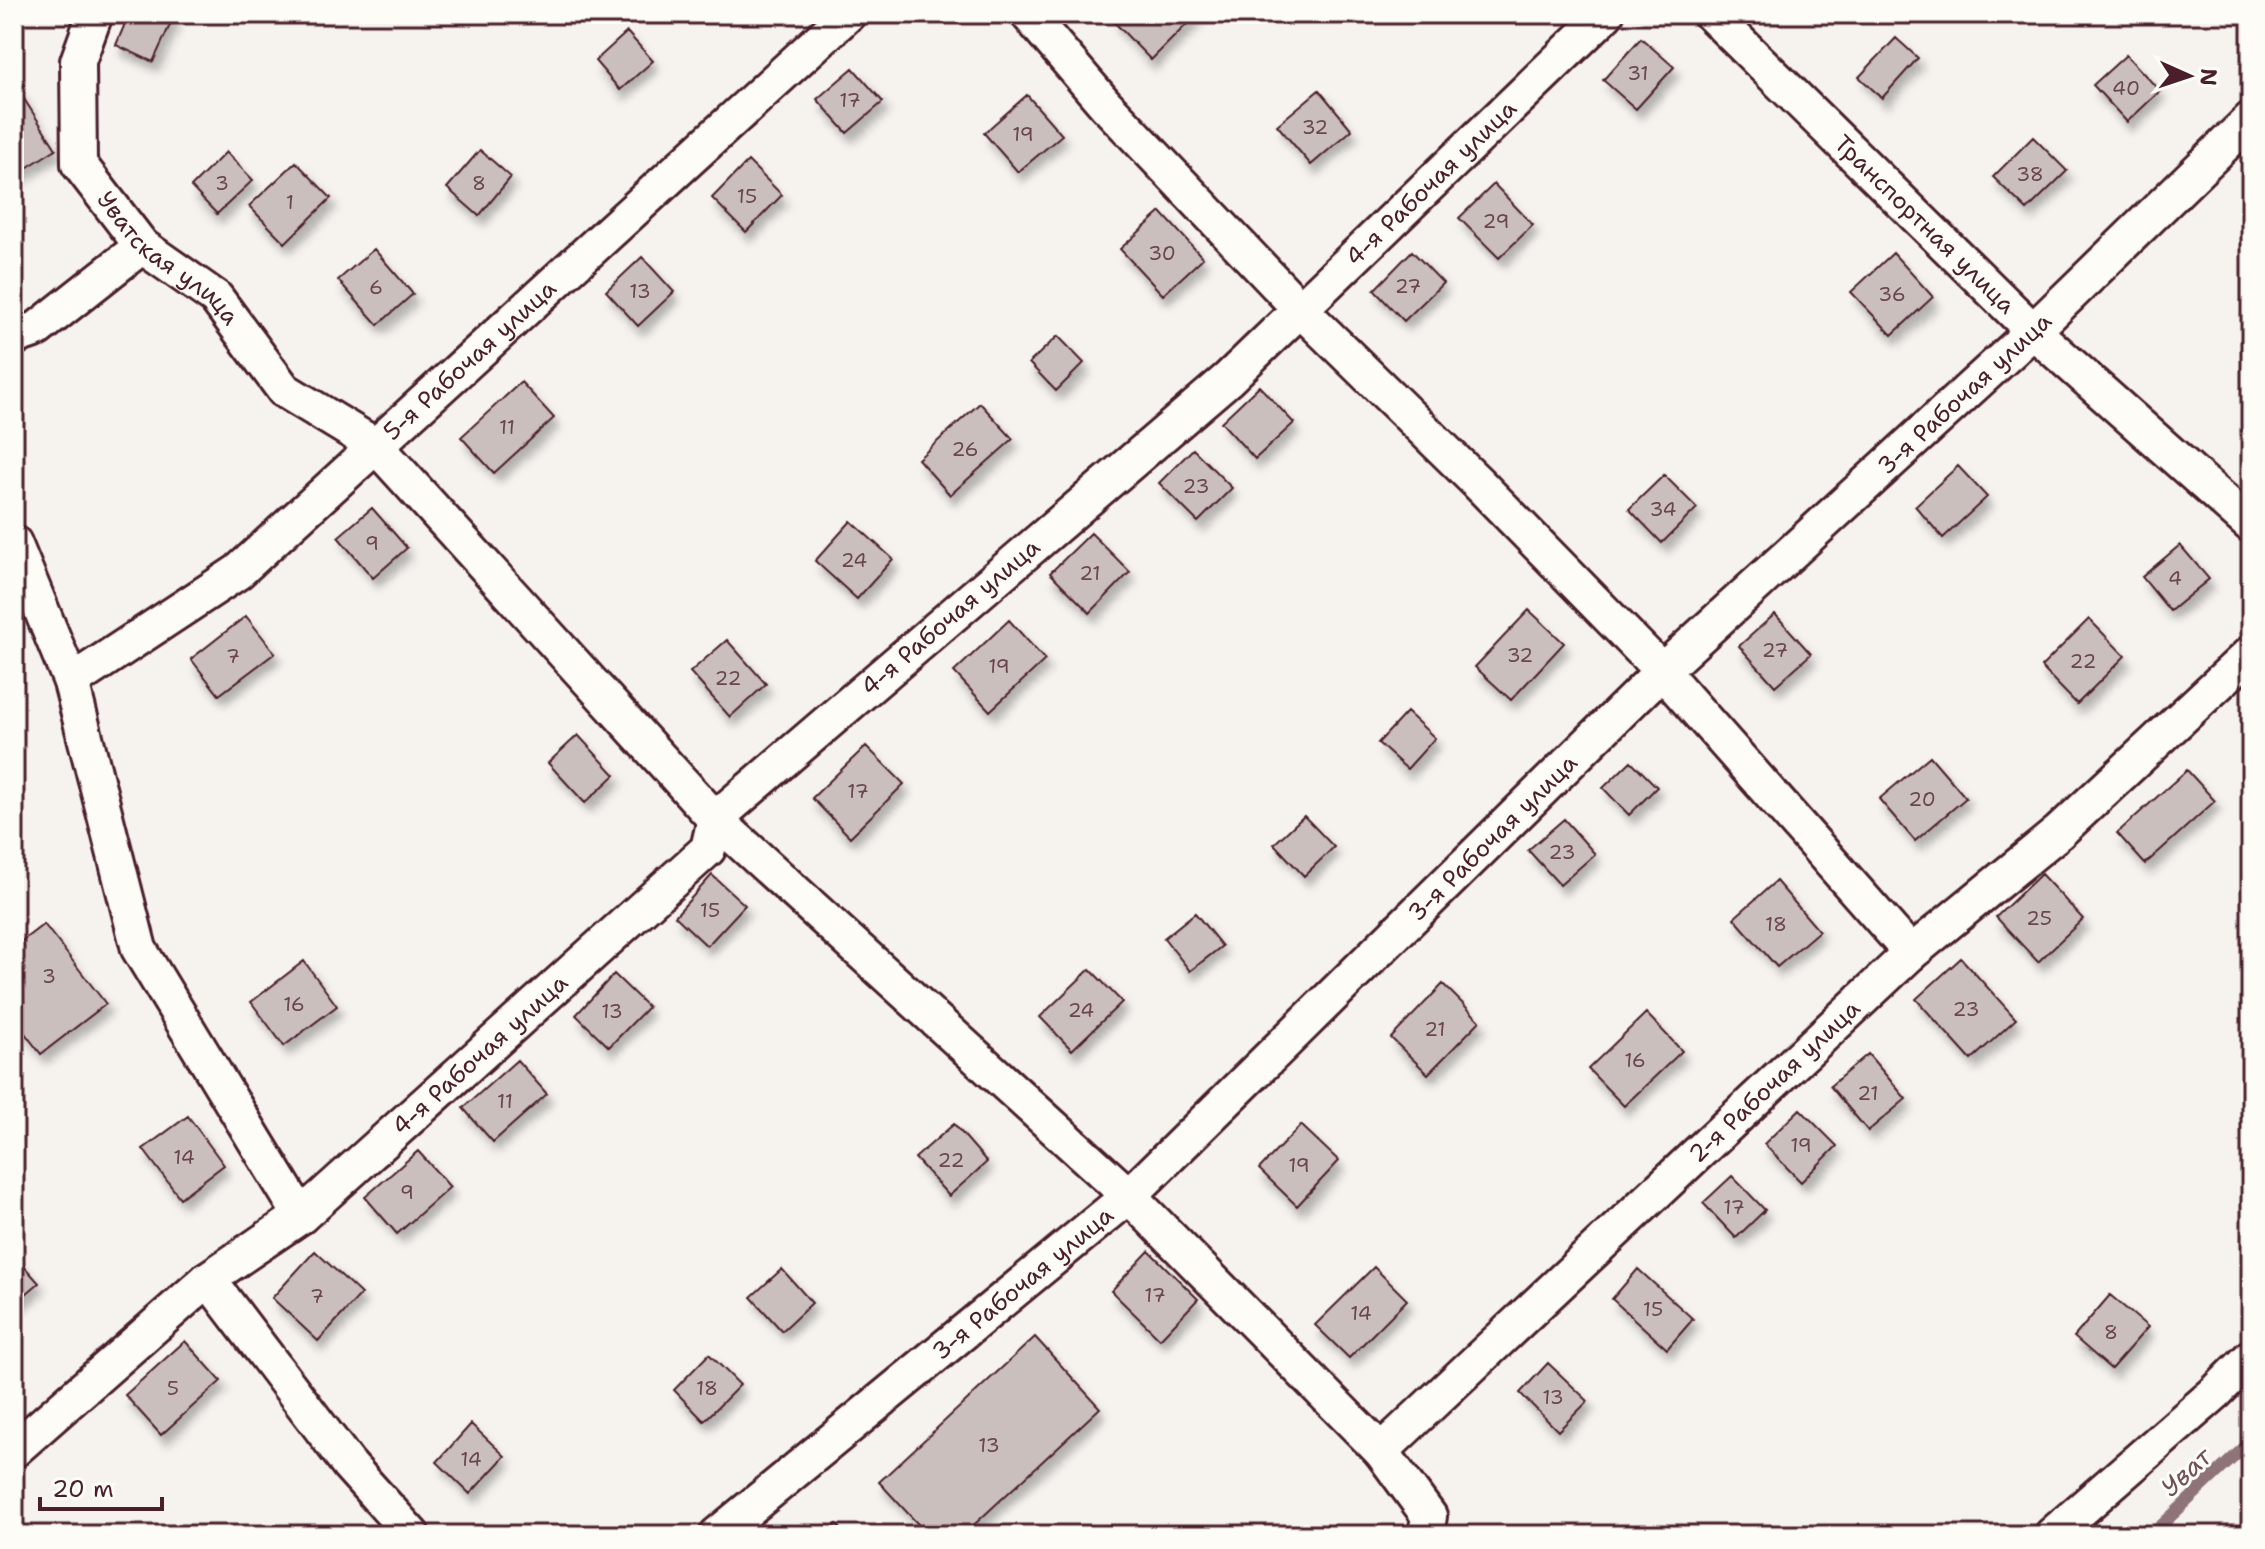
<svg xmlns="http://www.w3.org/2000/svg" width="2265" height="1549" font-family="'Shantell Sans',sans-serif">
  <style>
    .lines { fill: none; stroke-linecap: round; stroke-linejoin: round }
    .stream { stroke: #8e7378; stroke-width: 12 }
    .building { fill: #cbbfbe; stroke: #4a1f2b; stroke-width: 2; filter: url(#shadow) }
    .minor-casing { stroke: #4a1f2b; stroke-width: 40 }
    .minor { stroke: #fdfcf7; stroke-width: 34 }
    .labels { text-anchor: middle; stroke-width: 6; stroke-linejoin: round; paint-order: stroke }
    .number-label { font-size: 20px; fill: #6a4750 }
    .street-label { font-size: 24px; fill: #4a1f2b; stroke: #fdfcf7 }
    .water-label { font-size: 26px; font-style: italic; fill: #725058; stroke: #fdfcf7 }
  </style>
  <defs>
    <filter id="shadow"><feDropShadow dx="5" dy="9" stdDeviation="4" flood-color="#0004"/></filter>
  </defs>
  <rect width="100%" height="100%" fill="#f6f3ef"/>
  <filter id="ink" filterUnits="userSpaceOnUse"><feTurbulence type="fractalNoise" baseFrequency=".0125" numOctaves="2"/><feDisplacementMap in="SourceGraphic" scale="16" xChannelSelector="R" yChannelSelector="G"/><feConvolveMatrix kernelMatrix="1 2 1 2 8 2 1 2 1" color-interpolation-filters="sRGB"/></filter>
  <g filter="url(#ink)">
    <g class="lines">
      <path class="stream" d="M 2151,1535 L 2251,1441"/>
    </g>
    <path class="building" d="M 129,14 L 175,14 L 153,62 L 116,45 Z
      M 1120,14 L 1197,14 L 1151,60 L 1113,21 Z
      M 627,32 L 653,61 L 620,90 L 595,61 Z
      M 1641,38 L 1674,67 L 1636,109 L 1603,80 Z
      M 1896,38 L 1918,58 L 1882,98 L 1859,77 Z
      M 2126,55 L 2160,91 L 2127,122 L 2093,85 Z
      M 853,68 L 883,102 L 847,133 L 817,99 Z
      M 17,88 L 56,149 L 14,176 L 14,90 Z
      M 1319,90 L 1352,130 L 1311,165 L 1277,125 Z
      M 1027,95 L 1062,135 L 1018,172 L 984,133 Z
      M 2033,137 L 2067,171 L 2027,210 L 1993,177 Z
      M 480,150 L 511,177 L 479,216 L 447,188 Z
      M 226,152 L 253,180 L 217,214 L 191,187 Z
      M 748,161 L 782,195 L 746,232 L 712,198 Z
      M 296,162 L 331,198 L 285,243 L 249,206 Z
      M 1494,184 L 1533,225 L 1499,258 L 1459,218 Z
      M 1161,212 L 1203,258 L 1163,295 L 1120,249 Z
      M 374,249 L 413,294 L 378,325 L 338,280 Z
      M 1412,251 L 1443,283 L 1404,321 L 1374,290 Z
      M 1893,253 L 1933,297 L 1892,335 L 1851,292 Z
      M 642,257 L 674,292 L 638,326 L 606,291 Z
      M 1058,336 L 1084,363 L 1056,391 L 1029,363 Z
      M 521,382 L 554,418 L 494,473 L 461,437 Z
      M 1259,386 L 1294,423 L 1255,459 L 1221,422 Z
      M 980,403 L 1013,439 L 950,495 L 918,459 Z
      M 1193,449 L 1232,488 L 1198,522 L 1159,483 Z
      M 1958,466 L 1987,497 L 1943,538 L 1915,506 Z
      M 1664,475 L 1697,508 L 1662,543 L 1629,509 Z
      M 372,508 L 407,548 L 373,578 L 338,537 Z
      M 851,521 L 893,559 L 857,599 L 815,561 Z
      M 1091,533 L 1130,572 L 1090,613 L 1050,573 Z
      M 2180,545 L 2209,579 L 2170,611 L 2142,577 Z
      M 1529,610 L 1564,643 L 1511,700 L 1475,667 Z
      M 1775,614 L 1811,654 L 1775,686 L 1739,646 Z
      M 246,616 L 275,653 L 219,695 L 191,659 Z
      M 2089,619 L 2125,656 L 2077,704 L 2041,667 Z
      M 1009,620 L 1045,660 L 990,711 L 954,672 Z
      M 727,640 L 766,684 L 730,717 L 690,672 Z
      M 1407,712 L 1435,738 L 1407,769 L 1378,743 Z
      M 578,735 L 615,775 L 585,803 L 548,763 Z
      M 866,746 L 904,784 L 850,837 L 812,798 Z
      M 1930,756 L 1966,798 L 1915,841 L 1879,799 Z
      M 1631,761 L 1657,787 L 1629,815 L 1603,788 Z
      M 2187,770 L 2215,801 L 2145,864 L 2117,833 Z
      M 1304,816 L 1334,847 L 1304,876 L 1274,844 Z
      M 1564,819 L 1595,854 L 1560,885 L 1528,850 Z
      M 2041,874 L 2083,919 L 2038,962 L 1996,917 Z
      M 712,875 L 745,905 L 707,946 L 675,916 Z
      M 1776,881 L 1819,931 L 1777,967 L 1734,918 Z
      M 1195,913 L 1222,946 L 1190,971 L 1164,938 Z
      M 44,924 L 106,1004 L 41,1054 L 14,1019 L 14,947 Z
      M 1961,958 L 2016,1019 L 1971,1060 L 1916,999 Z
      M 304,961 L 337,1006 L 284,1046 L 251,1002 Z
      M 1090,969 L 1122,1002 L 1072,1050 L 1040,1017 Z
      M 614,974 L 648,1007 L 609,1047 L 576,1015 Z
      M 1443,984 L 1480,1021 L 1428,1074 L 1391,1038 Z
      M 1646,1013 L 1682,1051 L 1624,1106 L 1588,1069 Z
      M 1868,1054 L 1906,1099 L 1868,1131 L 1830,1086 Z
      M 517,1060 L 547,1094 L 493,1142 L 463,1108 Z
      M 1800,1109 L 1837,1146 L 1801,1182 L 1764,1144 Z
      M 188,1116 L 224,1165 L 180,1198 L 143,1149 Z
      M 954,1124 L 987,1162 L 949,1196 L 915,1158 Z
      M 1301,1125 L 1339,1161 L 1297,1206 L 1259,1169 Z
      M 418,1151 L 450,1187 L 397,1234 L 365,1197 Z
      M 1732,1176 L 1765,1210 L 1736,1238 L 1703,1203 Z
      M 315,1251 L 361,1294 L 318,1341 L 272,1298 Z
      M 1149,1251 L 1198,1299 L 1160,1339 L 1111,1291 Z
      M 14,1255 L 39,1283 L 14,1304 Z
      M 1374,1267 L 1407,1300 L 1349,1358 L 1315,1325 Z
      M 782,1269 L 812,1303 L 782,1331 L 751,1297 Z
      M 1638,1269 L 1693,1319 L 1667,1349 L 1612,1299 Z
      M 2110,1295 L 2148,1327 L 2111,1369 L 2074,1337 Z
      M 1035,1337 L 1100,1408 L 963,1535 L 928,1535 L 879,1482 Z
      M 185,1341 L 221,1381 L 161,1435 L 125,1395 Z
      M 709,1354 L 740,1385 L 704,1421 L 674,1390 Z
      M 1548,1363 L 1588,1401 L 1558,1431 L 1520,1393 Z
      M 471,1424 L 505,1456 L 470,1494 L 437,1462 Z
      M 837,1524 L 846,1535 L 824,1535 Z
      M 1859,1524 L 1870,1535 L 1847,1535 Z"/>
    <g class="lines">
      <defs>
        <g id="minor">
          <path id="s1" d="M 95,14 L 78,61 L 79,164 L 142,246 L 216,298 L 284,390 L 376,446 L 715,819 L 1129,1196 L 1381,1451"/>
          <path d="M 1028,14 L 1105,104 L 1300,309 L 1478,483 L 1662,671 L 1911,953"/>
          <path id="s2" d="M 1711,14 L 2033,331 L 2251,525"/>
          <path d="M 14,337 L 37,329 L 142,246"/>
          <path d="M 14,543 L 71,682 L 139,949 L 301,1216"/>
          <path id="s3" d="M 71,682 L 238,572 L 848,14"/>
          <path d="M 208,1279 L 349,1465 L 412,1535"/>
          <path id="s4" d="M 14,1450 L 208,1279 L 301,1216 L 708,849 L 715,819 L 1228,379 L 1606,14"/>
          <path id="s5" d="M 717,1535 L 1129,1196 L 1662,671 L 2033,331 L 2251,119"/>
          <path id="s6" d="M 1426,1535 L 1429,1516 L 1381,1451 L 1911,953 L 2059,832 L 2251,653"/>
          <path d="M 2052,1535 L 2215,1393 L 2251,1357"/>
        </g>
      </defs>
      <use href="#minor" class="minor-casing"/>
      <use href="#minor" class="minor"/>
    </g>
  </g>
  <g class="labels">
    <g class="number-label">
      <text x="1638" y="80">31</text>
      <text x="2126" y="95">40</text>
      <text x="850" y="107">17</text>
      <text x="1315" y="134">32</text>
      <text x="1023" y="141">19</text>
      <text x="2030" y="181">38</text>
      <text x="222" y="190">3</text>
      <text x="479" y="190">8</text>
      <text x="747" y="203">15</text>
      <text x="290" y="209">1</text>
      <text x="1496" y="228">29</text>
      <text x="1162" y="260">30</text>
      <text x="1408" y="293">27</text>
      <text x="376" y="294">6</text>
      <text x="640" y="298">13</text>
      <text x="1892" y="301">36</text>
      <text x="507" y="434">11</text>
      <text x="965" y="456">26</text>
      <text x="1196" y="493">23</text>
      <text x="1663" y="516">34</text>
      <text x="372" y="550">9</text>
      <text x="854" y="567">24</text>
      <text x="1090" y="580">21</text>
      <text x="2175" y="585">4</text>
      <text x="1775" y="657">27</text>
      <text x="1520" y="662">32</text>
      <text x="233" y="663">7</text>
      <text x="2083" y="668">22</text>
      <text x="999" y="673">19</text>
      <text x="728" y="685">22</text>
      <text x="858" y="798">17</text>
      <text x="1922" y="806">20</text>
      <text x="1562" y="859">23</text>
      <text x="710" y="917">15</text>
      <text x="2039" y="925">25</text>
      <text x="1776" y="931">18</text>
      <text x="49" y="983">3</text>
      <text x="294" y="1011">16</text>
      <text x="1966" y="1016">23</text>
      <text x="1081" y="1017">24</text>
      <text x="612" y="1018">13</text>
      <text x="1435" y="1036">21</text>
      <text x="1635" y="1067">16</text>
      <text x="1868" y="1100">21</text>
      <text x="505" y="1108">11</text>
      <text x="1801" y="1152">19</text>
      <text x="184" y="1164">14</text>
      <text x="951" y="1167">22</text>
      <text x="1299" y="1172">19</text>
      <text x="407" y="1199">9</text>
      <text x="1734" y="1214">17</text>
      <text x="1155" y="1302">17</text>
      <text x="317" y="1303">7</text>
      <text x="1653" y="1316">15</text>
      <text x="1361" y="1320">14</text>
      <text x="2111" y="1339">8</text>
      <text x="173" y="1395">5</text>
      <text x="707" y="1395">18</text>
      <text x="1553" y="1404">13</text>
      <text x="989" y="1452">13</text>
      <text x="471" y="1466">14</text>
    </g>
    <g class="street-label">
      <text dy="8" stroke="none"><textPath href="#s4" startOffset="1908">4-я Рабочая улица</textPath></text>
      <text dy="8" stroke="none"><textPath href="#s2" startOffset="300">Транспортная улица</textPath></text>
      <text dy="8" stroke="none"><textPath href="#s1" startOffset="284">Уватская улица</textPath></text>
      <text dy="8" stroke="none"><textPath href="#s3" startOffset="514">5-я Рабочая улица</textPath></text>
      <text dy="8" stroke="none"><textPath href="#s5" startOffset="1692">3-я Рабочая улица</textPath></text>
      <text dy="8" stroke="none"><textPath href="#s4" startOffset="1260">4-я Рабочая улица</textPath></text>
      <text dy="8" stroke="none"><textPath href="#s5" startOffset="1044">3-я Рабочая улица</textPath></text>
      <text dy="8" stroke="none"><textPath href="#s4" startOffset="612">4-я Рабочая улица</textPath></text>
      <text dy="8" stroke="none"><textPath href="#s6" startOffset="640">2-я Рабочая улица</textPath></text>
      <text dy="8" stroke="none"><textPath href="#s5" startOffset="396">3-я Рабочая улица</textPath></text>
    </g>
    <g class="water-label">
      <text transform="translate(2186 1472) rotate(-43)" y="9">Уват</text>
    </g>
  </g>
  <rect width="2265" height="1549" fill="none" stroke="#fdfcf7" stroke-width="48"/>
  <rect x="24" y="24" width="2217" height="1501" fill="none" stroke="#4a1f2b" stroke-width="3" filter="url(#ink)"/>
  <g transform="translate(2189 76) rotate(93)" stroke="#fdfcf7" stroke-width="6" paint-order="stroke">
  <path d="M0-6L14 30L0 20L-14 30Z" fill="#4a1f2b"/>
  <text y="-12" font-size="22" font-weight="bold" text-anchor="middle" fill="#4a1f2b">N</text>
  </g>
  <path d="M40 1497v12h122v-12" fill="none" stroke="#4a1f2b" stroke-width="4"/>
  <text x="52" y="1497" font-size="24" fill="#4a1f2b" stroke="#fdfcf7" stroke-width="6" paint-order="stroke">20 m</text>
</svg>
